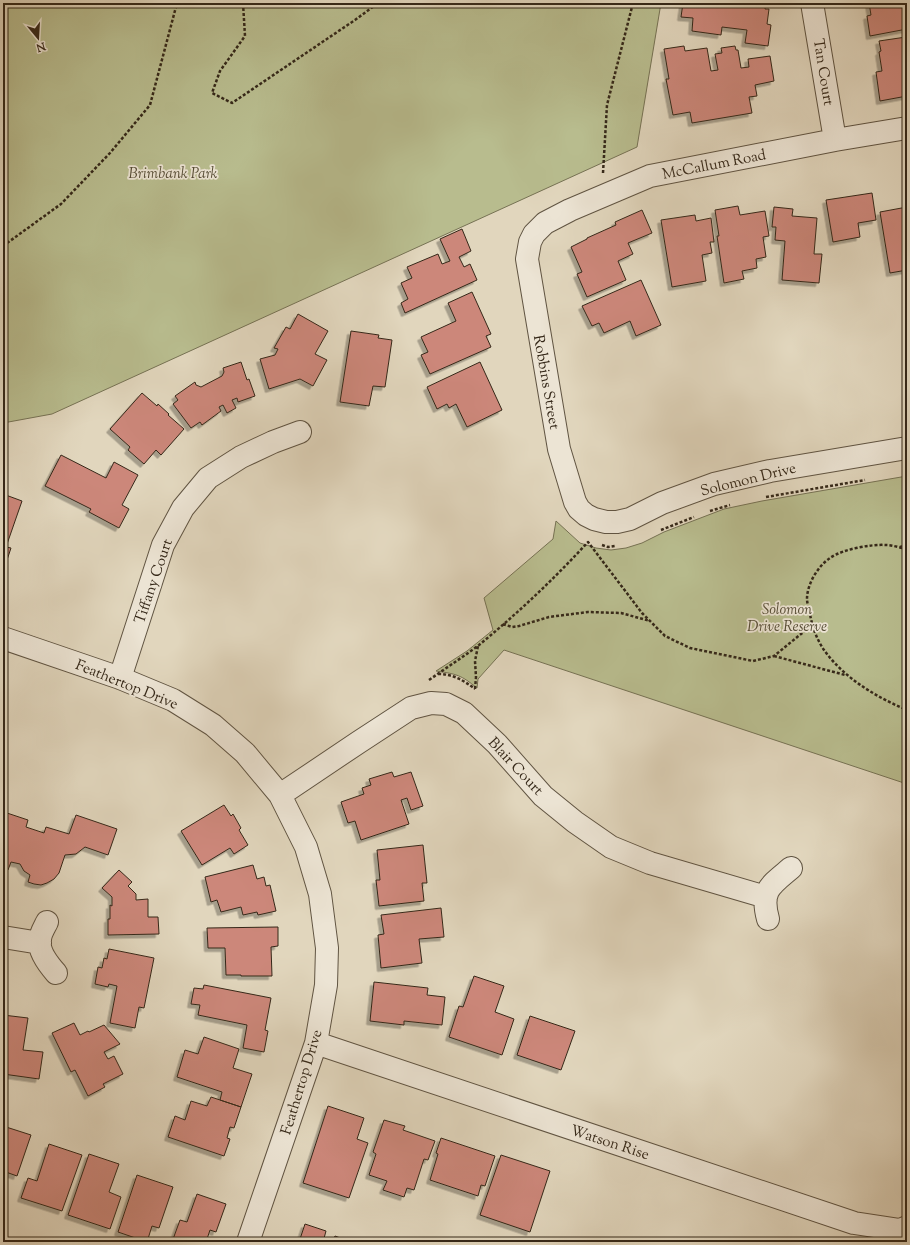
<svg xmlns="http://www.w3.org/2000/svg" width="910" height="1245" font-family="'Sorts Mill Goudy',serif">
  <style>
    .green { fill: #b8bc8e; stroke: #767254 }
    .building { fill: #cc877a; stroke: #352819; filter: url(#shadow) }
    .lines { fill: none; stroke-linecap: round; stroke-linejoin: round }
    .minor-casing { stroke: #605442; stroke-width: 24 }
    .path { stroke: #352819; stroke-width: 2.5; stroke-dasharray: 3 2; stroke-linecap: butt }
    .minor { stroke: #ece4d4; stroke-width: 22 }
    .labels { text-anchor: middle; stroke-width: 3.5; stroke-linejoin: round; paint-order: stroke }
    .street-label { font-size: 15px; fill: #352819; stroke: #ece4d4 }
    .park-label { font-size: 15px; font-style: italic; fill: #564d36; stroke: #ece4d4 }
  </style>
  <defs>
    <filter id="shadow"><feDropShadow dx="-3.5" dy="3.5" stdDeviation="0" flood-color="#0004"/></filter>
  </defs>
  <rect width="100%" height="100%" fill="#e1d6bd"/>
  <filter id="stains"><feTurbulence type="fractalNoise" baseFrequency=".005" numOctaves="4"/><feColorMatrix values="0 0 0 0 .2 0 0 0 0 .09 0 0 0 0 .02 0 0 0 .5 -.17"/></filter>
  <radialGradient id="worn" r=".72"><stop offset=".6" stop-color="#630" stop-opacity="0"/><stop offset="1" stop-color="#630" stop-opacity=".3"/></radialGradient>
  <path class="green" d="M 3,3 L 661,3 L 637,147 L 52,414 L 3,423 Z
    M 907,476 L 907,784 L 504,650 L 478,679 L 477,688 C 461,675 457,674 436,671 L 467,651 L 493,630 L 484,598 L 553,539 L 556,521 L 580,543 L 596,548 L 611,550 L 626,548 L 642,543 L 664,532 L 724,509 L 762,501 Z"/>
  <path class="building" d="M 683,3 L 766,3 L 765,9 L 769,9 L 767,24 L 771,25 L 768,46 L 745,43 L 747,30 L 722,27 L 721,35 L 692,31 L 693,18 L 681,17 Z
    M 869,3 L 907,3 L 907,29 L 870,36 L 867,16 L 871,15 Z
    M 906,37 L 907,45 L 907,96 L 880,101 L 876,72 L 882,71 L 879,52 L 881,51 L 879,41 Z
    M 684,46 L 685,51 L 707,48 L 711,71 L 718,70 L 715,54 L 722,53 L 721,48 L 735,46 L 736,50 L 738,50 L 741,68 L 749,67 L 748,59 L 770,56 L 774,81 L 755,85 L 757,96 L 749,97 L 752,113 L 692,123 L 690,112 L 673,115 L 666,79 L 669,79 L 664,49 Z
    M 872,193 L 876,220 L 858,223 L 860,237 L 833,242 L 826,200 Z
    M 738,206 L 740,215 L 765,211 L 769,236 L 763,237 L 766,257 L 756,259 L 757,268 L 742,271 L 744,279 L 724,283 L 717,236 L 719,236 L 715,210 Z
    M 774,207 L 793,209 L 792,216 L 817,218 L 814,254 L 822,254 L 819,283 L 782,280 L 785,241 L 775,240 L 776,227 L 772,227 Z
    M 907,207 L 907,270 L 890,273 L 880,212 Z
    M 642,210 L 652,233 L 628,243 L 633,254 L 618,261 L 626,280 L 587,297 L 577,274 L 582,272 L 571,247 L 587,239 L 587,238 L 616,225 L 615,222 Z
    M 695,215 L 696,221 L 711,218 L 714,242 L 710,242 L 712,253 L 702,255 L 706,281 L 672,287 L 661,220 Z
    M 462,229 L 471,251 L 459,257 L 464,267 L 470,264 L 477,280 L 405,313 L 401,303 L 408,299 L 401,283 L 412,278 L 407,267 L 438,254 L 442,264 L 450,261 L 440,239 Z
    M 641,280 L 661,325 L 636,336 L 630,321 L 604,333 L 599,323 L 592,326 L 582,306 Z
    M 472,292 L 491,334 L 486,336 L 491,347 L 430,374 L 421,355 L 428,352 L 421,337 L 456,321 L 448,303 Z
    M 298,314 L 328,331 L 315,354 L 327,360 L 313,386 L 300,379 L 269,389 L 260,359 L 275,355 L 278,349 L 274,348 L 286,327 L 290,329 Z
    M 351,331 L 379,335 L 378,338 L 392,340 L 385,387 L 373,386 L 369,406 L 340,402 Z
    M 241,362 L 247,380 L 249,379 L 255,396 L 238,402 L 237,398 L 232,400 L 236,408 L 227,413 L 223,405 L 219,407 L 221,411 L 202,425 L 200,422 L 191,428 L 173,404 L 178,400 L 175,396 L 195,382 L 196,385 L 201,387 L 222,376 L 224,372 L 223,368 Z
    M 480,362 L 502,410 L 467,427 L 456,404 L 449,408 L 447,404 L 437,409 L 427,387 Z
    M 142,393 L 157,406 L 158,404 L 169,414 L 168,415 L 184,429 L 161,455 L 156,450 L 144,464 L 128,450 L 130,447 L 110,429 Z
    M 61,455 L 106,478 L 114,462 L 138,475 L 122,505 L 129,509 L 119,528 L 89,512 L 91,509 L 45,486 Z
    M 3,494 L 22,501 L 6,547 L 11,548 L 4,569 Z
    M 392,772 L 394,777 L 411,772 L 423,806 L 411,810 L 407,798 L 401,800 L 409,824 L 361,840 L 355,821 L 348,823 L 341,802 L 364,794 L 362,788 L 371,785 L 369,779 Z
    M 224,805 L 231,816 L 233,814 L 241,828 L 239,830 L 248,845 L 234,854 L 230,848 L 202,865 L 181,831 Z
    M 7,813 L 28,820 L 26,827 L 44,833 L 46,827 L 69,834 L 76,815 L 117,829 L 108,855 L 85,847 L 76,854 L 65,855 L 59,873 L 54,879 L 47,883 L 41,885 L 34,884 L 28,882 L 30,875 L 24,871 L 20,864 L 11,862 L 8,870 L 3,869 L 3,819 L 4,820 Z
    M 423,845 L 427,883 L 422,883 L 424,901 L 379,906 L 376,880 L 380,880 L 377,850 Z
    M 253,865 L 257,879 L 264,877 L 266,886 L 270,885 L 276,911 L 258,915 L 257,912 L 243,915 L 241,907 L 221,912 L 217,900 L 211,902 L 205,877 Z
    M 119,870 L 132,882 L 128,886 L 136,894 L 136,900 L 148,899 L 148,917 L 158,917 L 159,934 L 108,935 L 108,919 L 110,919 L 110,905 L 112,906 L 112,897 L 102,888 Z
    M 441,908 L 444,937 L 419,939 L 422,963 L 381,968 L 378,935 L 384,934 L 381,915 Z
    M 278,927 L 278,946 L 271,947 L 272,976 L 241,976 L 241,975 L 226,975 L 225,948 L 208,948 L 207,928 Z
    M 109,949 L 154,958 L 144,1008 L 139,1007 L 135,1028 L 110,1023 L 117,986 L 109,984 L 108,987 L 95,984 L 98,967 L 102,968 L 104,958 L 107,959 Z
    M 474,976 L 504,986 L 495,1012 L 514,1019 L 502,1055 L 449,1037 L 459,1006 L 463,1007 Z
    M 374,982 L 428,988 L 427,995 L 445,997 L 442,1025 L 404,1021 L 404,1025 L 370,1021 Z
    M 204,985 L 271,998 L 265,1030 L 268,1031 L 264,1052 L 243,1048 L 247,1025 L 198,1015 L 200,1005 L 191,1004 L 194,988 L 203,989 Z
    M 3,1000 L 6,1000 L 3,1015 L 28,1018 L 23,1050 L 43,1052 L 39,1079 L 3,1074 Z
    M 530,1016 L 575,1031 L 561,1070 L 517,1055 Z
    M 74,1023 L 80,1035 L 88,1031 L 89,1032 L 104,1025 L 120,1044 L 104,1052 L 108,1059 L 114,1056 L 123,1074 L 103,1084 L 105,1087 L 88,1096 L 75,1070 L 71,1072 L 52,1033 Z
    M 204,1037 L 239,1049 L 233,1068 L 252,1074 L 241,1107 L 220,1100 L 222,1092 L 177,1077 L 185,1050 L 198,1054 Z
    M 211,1097 L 241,1107 L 234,1128 L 230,1127 L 227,1138 L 230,1139 L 224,1156 L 168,1137 L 175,1116 L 185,1120 L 191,1101 L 207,1106 Z
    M 328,1106 L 364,1118 L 357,1139 L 368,1143 L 349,1198 L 303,1183 Z
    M 384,1120 L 405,1126 L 403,1130 L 435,1141 L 428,1160 L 424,1159 L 414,1190 L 407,1188 L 404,1197 L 383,1190 L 387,1181 L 369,1175 L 376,1154 L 373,1152 Z
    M 3,1126 L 31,1135 L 17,1176 L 3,1171 Z
    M 441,1138 L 495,1156 L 485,1186 L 481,1185 L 478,1196 L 430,1180 L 438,1154 L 436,1153 Z
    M 49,1144 L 82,1155 L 62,1211 L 21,1198 L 28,1178 L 37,1181 Z
    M 89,1154 L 119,1164 L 109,1192 L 121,1197 L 110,1229 L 68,1215 Z
    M 501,1155 L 550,1171 L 530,1232 L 480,1215 Z
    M 137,1175 L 173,1187 L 159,1228 L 152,1226 L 147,1242 L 118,1232 Z
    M 197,1194 L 226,1204 L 216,1232 L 210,1230 L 206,1242 L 172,1242 L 180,1220 L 187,1222 Z
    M 305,1224 L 326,1231 L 323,1242 L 299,1242 Z
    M 335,1236 L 351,1242 L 332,1242 Z"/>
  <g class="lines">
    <defs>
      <path id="minor" d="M 812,3 L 835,140
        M 907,128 L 835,140 L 650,176 L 570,210 L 545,223 L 534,234 L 530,242 L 527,259 L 559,449 L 575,502 L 579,509 L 586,515 L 594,519 L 606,522 L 617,522 L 630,519 L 662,503 L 714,484 L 770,471 L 907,448
        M 3,638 L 120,678 L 173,700 L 213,725 L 245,753 L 280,795 L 306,847 L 320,894 L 327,948 L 326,985 L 316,1043 L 248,1242
        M 120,678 L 163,545 L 183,508 L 208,478 L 241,457 L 273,442 L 300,432
        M 280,795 L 359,742 L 411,708 L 431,703 L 446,704 L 464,713 L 497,744 L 543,796 L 575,822 L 611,847 L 650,863 L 766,897
        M 768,919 C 760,890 771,885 791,868
        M 47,922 C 44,928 40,934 40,940 C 38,951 49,965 56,973
        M 3,937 L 40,943
        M 316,1043 L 854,1223 L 900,1230 L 907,1227"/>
    </defs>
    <use href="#minor" class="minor-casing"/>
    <path class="path" d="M 3,3 L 4,3
      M 243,3 L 245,36 L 220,71 L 212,93 L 232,103 L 355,20 L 378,3
      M 603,173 L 607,105 L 633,3
      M 3,246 L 61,204 L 110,153 L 150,105 L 177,3
      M 766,497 L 865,480
      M 710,511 L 730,505
      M 661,530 L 694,517
      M 602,545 L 608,547 L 615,546
      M 900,547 L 907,545
      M 907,549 C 900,548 893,545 886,545 C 871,544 843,549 830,558 C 818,566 807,584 807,599 C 807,603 809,609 810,614 C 812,626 817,640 824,650 C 844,678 876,697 907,710
      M 503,624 L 512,627 L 519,626 L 549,617 L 588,612 L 621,613 L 650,621
      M 774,656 L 845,675
      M 438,674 C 453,674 463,680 475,689
      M 429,680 C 446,668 463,657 479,645 C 518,613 554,579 588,542 L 642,613 L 665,636 L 690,648 L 753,661 L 774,656 L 812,625
      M 475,689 L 476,677 L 475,661 L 478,646"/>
    <use href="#minor" class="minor"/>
  </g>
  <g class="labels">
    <g class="street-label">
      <text transform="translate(824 72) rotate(81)" y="5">Tan Court</text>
      <text transform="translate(714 164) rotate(-11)" y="5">McCallum Road</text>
      <text transform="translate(547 382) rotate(80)" y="5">Robbins Street</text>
      <text transform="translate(748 479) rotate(-14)" y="5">Solomon Drive</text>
      <text transform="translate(153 581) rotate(-71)" y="5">Tiffany Court</text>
      <text transform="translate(127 684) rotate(22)" y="5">Feathertop Drive</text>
      <text transform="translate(516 766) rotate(47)" y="5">Blair Court</text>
      <text transform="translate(301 1082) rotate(-73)" y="5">Feathertop Drive</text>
      <text transform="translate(610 1142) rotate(18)" y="5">Watson Rise</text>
    </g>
    <g class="park-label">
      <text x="173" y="178">Brimbank Park</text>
      <text x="787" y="614">Solomon<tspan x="787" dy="17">Drive Reserve</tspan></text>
    </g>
  </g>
  <rect width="910" height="1245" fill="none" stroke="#e1d6bd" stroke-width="16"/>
  <rect x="4" y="4" width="902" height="1237" fill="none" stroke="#352819" stroke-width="2"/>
  <rect x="8" y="8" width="894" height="1229" fill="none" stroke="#352819"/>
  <g transform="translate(38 38) rotate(162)" stroke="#ece4d4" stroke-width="3" paint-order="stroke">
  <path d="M0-3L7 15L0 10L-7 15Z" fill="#352819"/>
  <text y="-6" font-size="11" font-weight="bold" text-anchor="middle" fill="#352819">N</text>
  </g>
  <rect width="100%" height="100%" filter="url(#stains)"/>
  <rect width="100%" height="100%" fill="url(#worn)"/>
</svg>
